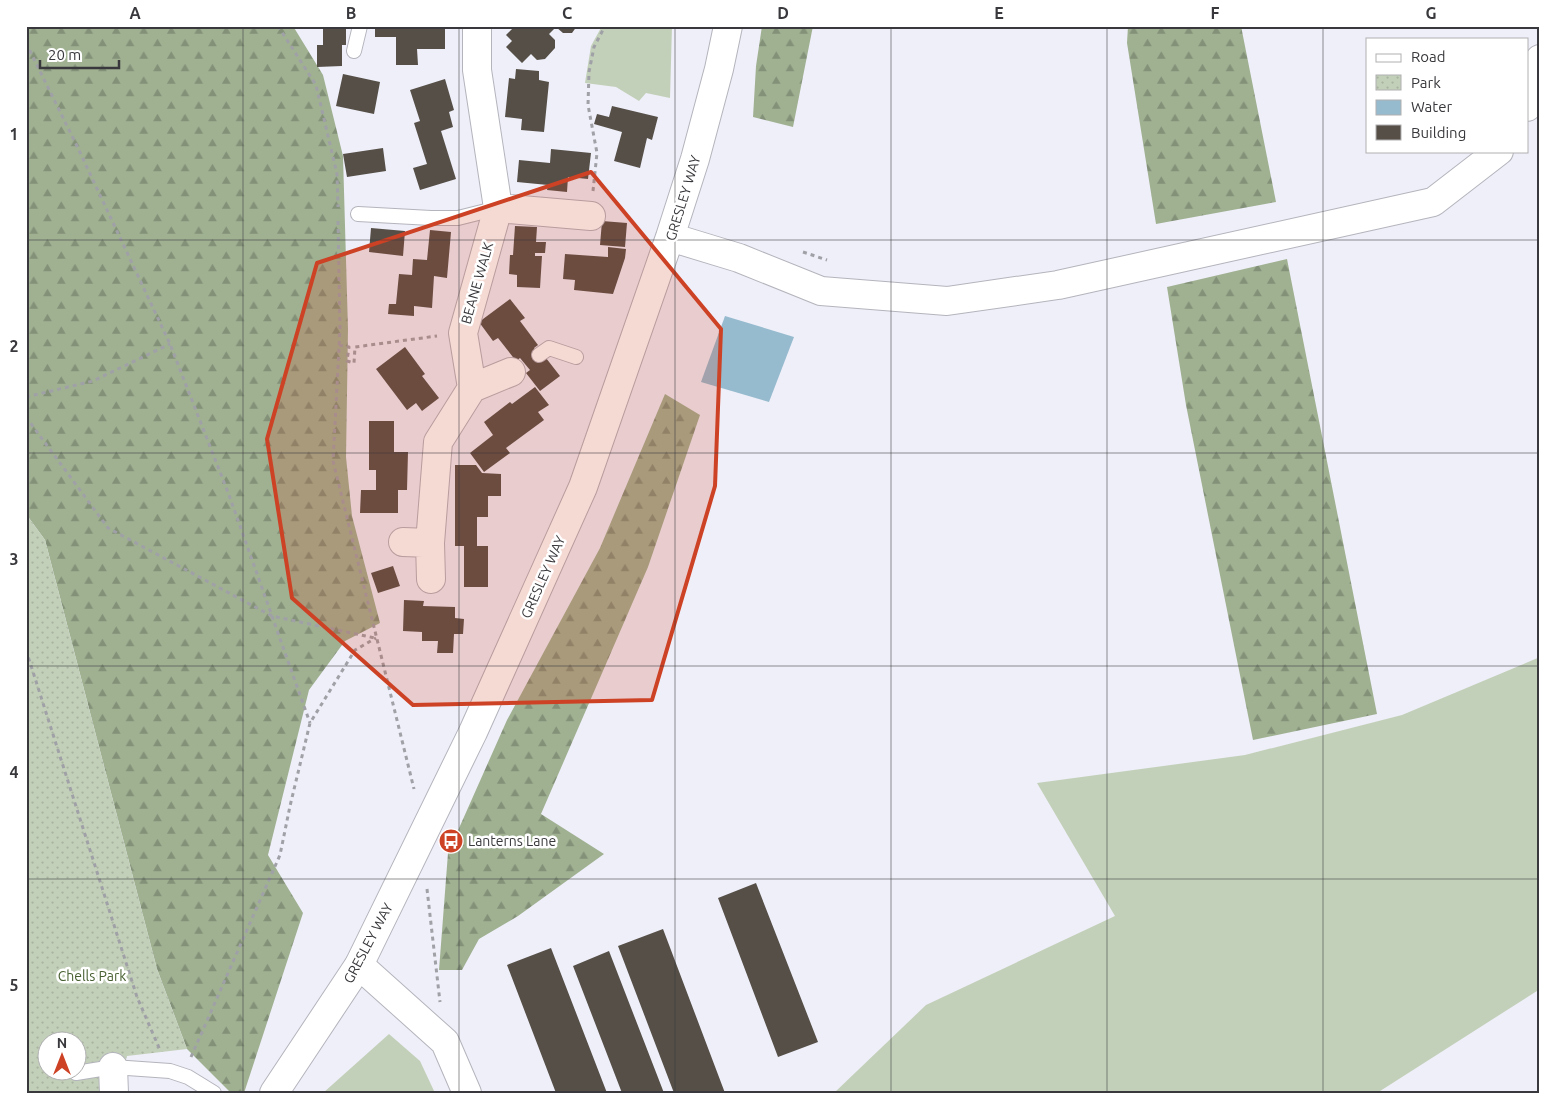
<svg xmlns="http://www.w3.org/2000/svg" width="1566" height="1119" font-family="Ubuntu,sans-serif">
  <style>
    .grass { fill: #c3d0b9 }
    .forest { fill: url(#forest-firs) }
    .park { fill: url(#park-dots); fill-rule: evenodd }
    .water { fill: #96bbce }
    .building { fill: #554f48 }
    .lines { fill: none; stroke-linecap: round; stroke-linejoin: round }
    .service-casing { stroke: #b4b4bd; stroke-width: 16 }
    .minor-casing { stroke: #b4b4bd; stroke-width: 30 }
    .tertiary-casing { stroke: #b4b4bd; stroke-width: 30 }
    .path { stroke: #a0a0a7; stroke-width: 3; stroke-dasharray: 4 4; stroke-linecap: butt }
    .service { stroke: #fff; stroke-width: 14 }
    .minor { stroke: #fff; stroke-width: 28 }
    .tertiary { stroke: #fff; stroke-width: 28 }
    .marked { fill: #cd4225; fill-opacity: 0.2; stroke: #cd4225; stroke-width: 4; stroke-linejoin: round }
    .grid { fill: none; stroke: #39393d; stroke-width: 1; stroke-opacity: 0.55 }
    .labels { text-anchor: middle; stroke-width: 5; stroke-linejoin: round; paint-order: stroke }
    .street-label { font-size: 14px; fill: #39393d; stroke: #fff }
    .poi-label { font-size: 14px; fill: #39393d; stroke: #fff; text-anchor: start }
    .park-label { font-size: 14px; fill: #475f30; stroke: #fff }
    .neatline { fill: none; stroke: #39393d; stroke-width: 2 }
    .grid-label { font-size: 16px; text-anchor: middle; font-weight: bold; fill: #39393d }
  </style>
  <defs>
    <pattern id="forest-firs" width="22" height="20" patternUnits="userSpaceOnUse" patternTransform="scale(1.25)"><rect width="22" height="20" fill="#a0b192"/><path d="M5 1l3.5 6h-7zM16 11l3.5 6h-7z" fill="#839178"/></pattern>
    <pattern id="park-dots" width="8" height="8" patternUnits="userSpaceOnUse" patternTransform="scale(1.25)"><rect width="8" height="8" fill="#c3d0b9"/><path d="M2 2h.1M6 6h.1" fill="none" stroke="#a8b3a0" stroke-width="1.8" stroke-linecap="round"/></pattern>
  </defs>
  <rect width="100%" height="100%" fill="#efeff9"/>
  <path class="grass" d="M 602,26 L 672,26 L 670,98 L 646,93 L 639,101 L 616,87 L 585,83 L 591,46 Z
    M 1540,657 L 1540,989 L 1377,1093 L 834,1093 L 926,1005 L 1115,916 L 1037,783 L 1245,755 L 1402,715 Z
    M 389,1034 L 420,1061 L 435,1093 L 323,1093 Z"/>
  <path class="forest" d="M 26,26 L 293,26 L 323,75 L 343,156 L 348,329 L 346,457 L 352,516 L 380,623 L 345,641 L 309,690 L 268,855 L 303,913 L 244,1093 L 231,1093 L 187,1049 L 157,969 L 45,540 L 26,514 Z
    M 762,26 L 813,26 L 793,127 L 753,117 L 756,66 Z
    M 1128,26 L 1241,26 L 1276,202 L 1156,224 L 1127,43 Z
    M 1287,259 L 1377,714 L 1253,740 L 1186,405 L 1167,287 Z
    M 665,394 L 700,415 L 648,567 L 541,814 L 604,854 L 518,916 L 479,939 L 462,970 L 439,970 L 448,853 L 507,720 L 600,548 Z"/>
  <path class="park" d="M 26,514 L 45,540 L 157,969 L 187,1049 L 127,1056 L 117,1093 L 26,1093 ZM 48,1042 L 78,1042 L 78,1072 L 48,1072 Z"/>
  <path class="water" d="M 725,316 L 794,337 L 769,402 L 701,382 Z"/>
  <path class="building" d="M 323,26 L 346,26 L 346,45 L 342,45 L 342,66 L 317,67 L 317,45 L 323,45 Z
    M 375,26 L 445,27 L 445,49 L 417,49 L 418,65 L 396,65 L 396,37 L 375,37 Z
    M 515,26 L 577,26 L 572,33 L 563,33 L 556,27 L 549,34 L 555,40 L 555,48 L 545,59 L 537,60 L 531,54 L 522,63 L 506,47 L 512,41 L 506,35 Z
    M 516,69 L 539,71 L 539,80 L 549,82 L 544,132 L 521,130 L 522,119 L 505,117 L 509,78 L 515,79 Z
    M 343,74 L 380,82 L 374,114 L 336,106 Z
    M 445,79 L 454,110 L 449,112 L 453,127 L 441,131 L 456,179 L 420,190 L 413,168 L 427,164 L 414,123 L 420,121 L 410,90 Z
    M 612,106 L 658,117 L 652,140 L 647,138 L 640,168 L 614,161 L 622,132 L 594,124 L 597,114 L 609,117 Z
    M 383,148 L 386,171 L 347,177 L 343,154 Z
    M 551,149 L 591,153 L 588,179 L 568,177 L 567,192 L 547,190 L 548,185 L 517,182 L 519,160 L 550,163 Z
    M 602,221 L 627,223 L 625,247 L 600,245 Z
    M 515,226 L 537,227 L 536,242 L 546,242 L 545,253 L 535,253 L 535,256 L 542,256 L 540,288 L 517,287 L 517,275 L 509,274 L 510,255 L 513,255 Z
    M 371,228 L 405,231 L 403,256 L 369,252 Z
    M 430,230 L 451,232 L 447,278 L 434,276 L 432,308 L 414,306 L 414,316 L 388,314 L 389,304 L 396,304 L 399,274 L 412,275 L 413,259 L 427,260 Z
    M 608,247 L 626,249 L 625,258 L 613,294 L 574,290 L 575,280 L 563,279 L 565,254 L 608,257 Z
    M 510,299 L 525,318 L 520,321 L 538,345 L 534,348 L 543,360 L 546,358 L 560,376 L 540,391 L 526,373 L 530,370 L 520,358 L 516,361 L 498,338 L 493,341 L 479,322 Z
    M 405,347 L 425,374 L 422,376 L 439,398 L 422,411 L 416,403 L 407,410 L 376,369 Z
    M 535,387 L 549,405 L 538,412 L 544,420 L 506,448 L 510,453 L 484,472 L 470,453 L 493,435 L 484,422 L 510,402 L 512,404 Z
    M 369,421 L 394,421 L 394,452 L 408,452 L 407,490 L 398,490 L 398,513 L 360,513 L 361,490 L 376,490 L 376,470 L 369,470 Z
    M 455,465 L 476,465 L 482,473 L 501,474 L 501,496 L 488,496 L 488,517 L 477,517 L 477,546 L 488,546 L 488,587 L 464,587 L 464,546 L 455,546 Z
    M 393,566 L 400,586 L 378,593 L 371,573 Z
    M 404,600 L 424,601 L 423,606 L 455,607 L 455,618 L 464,619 L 463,634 L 454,634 L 453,653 L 437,653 L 438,641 L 422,641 L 422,632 L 403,631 Z
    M 756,883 L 818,1042 L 778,1057 L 718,898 Z
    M 663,929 L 725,1093 L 674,1093 L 618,946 Z
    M 551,948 L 607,1093 L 556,1093 L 507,965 Z
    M 609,951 L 664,1093 L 622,1093 L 573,966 Z"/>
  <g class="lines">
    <defs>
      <path id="service" d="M 354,51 L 360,26
        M 358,214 L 431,218 L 458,218 L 498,208
        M 539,355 L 549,348 L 576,357
        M 76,1073 L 113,1067 L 170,1071 L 188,1077 L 214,1093"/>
      <path id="minor" d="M 498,208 L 591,216
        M 472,388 L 511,372
        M 403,542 L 430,543
        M 431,579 L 430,543 L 438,442 L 472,388 L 463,333 L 498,208 L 477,70 L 477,26
        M 359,965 L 445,1042 L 467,1093
        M 113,1067 L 114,1093"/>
      <path id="tertiary" d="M 1527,107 L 1530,102 L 1540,59
        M 670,237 L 739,258 L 821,291 L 947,301 L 1058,285 L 1433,202 L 1499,151
        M 274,1093 L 359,965 L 473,732 L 583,487 L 670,237 L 695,159 L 719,69 L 728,26"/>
    </defs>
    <use href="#service" class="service-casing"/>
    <use href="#minor" class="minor-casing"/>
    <use href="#tertiary" class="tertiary-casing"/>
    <path class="path" d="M 278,26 L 316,85 L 337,174 L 338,207
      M 26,43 L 76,144 L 170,344 L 229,495 L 310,723
      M 593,191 L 597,153 L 588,105 L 589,72 L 594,47 L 605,26
      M 338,221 L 340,329 L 333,461 L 414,789
      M 803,252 L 827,260
      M 339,345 L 349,347 L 347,361 L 354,363 L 355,347 L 437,336
      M 26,397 L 93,381 L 170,344
      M 26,417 L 108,528 L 272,616 L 375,638
      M 26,650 L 137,997 L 160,1050
      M 427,889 L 440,1002
      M 191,1057 L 280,855 L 290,806 L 310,723 L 355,650 L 376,638"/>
    <use href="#service" class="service"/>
    <use href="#minor" class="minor"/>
    <use href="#tertiary" class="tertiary"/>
  </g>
  <path class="marked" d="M 591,172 L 721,329 L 715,486 L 652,700 L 413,705 L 292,598 L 267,439 L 317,263 Z"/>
  <path class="grid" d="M 243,26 L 243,1093M 459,26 L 459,1093M 675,26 L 675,1093M 891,26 L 891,1093M 1107,26 L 1107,1093M 1323,26 L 1323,1093M 26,240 L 1540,240M 26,453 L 1540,453M 26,666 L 1540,666M 26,879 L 1540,879"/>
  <defs>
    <symbol id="bus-disc" viewBox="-11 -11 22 22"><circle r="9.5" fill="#cd4225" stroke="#fff"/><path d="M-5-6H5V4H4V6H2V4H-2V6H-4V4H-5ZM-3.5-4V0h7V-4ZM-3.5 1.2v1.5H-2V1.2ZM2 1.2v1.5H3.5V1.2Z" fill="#fff"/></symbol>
  </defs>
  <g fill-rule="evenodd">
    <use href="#bus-disc" x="437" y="827" width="28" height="28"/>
  </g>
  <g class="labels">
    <g class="street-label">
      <text transform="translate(683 198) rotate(-73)" y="5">GRESLEY WAY</text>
      <text transform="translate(477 283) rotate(-74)" y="5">BEANE WALK</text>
      <text transform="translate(543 577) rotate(-66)" y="5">GRESLEY WAY</text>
      <text transform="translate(368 943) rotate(-62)" y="5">GRESLEY WAY</text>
    </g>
    <g class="poi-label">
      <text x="468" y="846">Lanterns Lane</text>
    </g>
    <g class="park-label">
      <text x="92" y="981">Chells Park</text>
    </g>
  </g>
  <rect width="1566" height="1119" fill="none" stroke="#ffffff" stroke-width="55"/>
  <rect x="1366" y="38" width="162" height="115" fill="#ffffff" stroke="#b0b0b1"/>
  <rect x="1376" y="54" width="25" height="8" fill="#ffffff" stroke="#b0b0b1"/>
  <text x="1411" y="62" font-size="15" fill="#39393d">Road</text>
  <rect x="1376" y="75" width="25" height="15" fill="url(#park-dots)" stroke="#b0b0b1"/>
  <text x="1411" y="88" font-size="15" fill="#39393d">Park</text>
  <rect x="1376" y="100" width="25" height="15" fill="#96bbce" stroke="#b0b0b1"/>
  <text x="1411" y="112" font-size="15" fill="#39393d">Water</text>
  <rect x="1376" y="125" width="25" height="15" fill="#554f48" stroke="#b0b0b1"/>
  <text x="1411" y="138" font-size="15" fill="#39393d">Building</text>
  <g transform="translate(62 1056)"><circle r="24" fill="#ffffff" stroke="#b0b0b1"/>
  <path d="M0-4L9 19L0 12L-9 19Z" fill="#cd4225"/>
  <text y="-8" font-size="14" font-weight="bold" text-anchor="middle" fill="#39393d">N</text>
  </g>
  <path d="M40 60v8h79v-8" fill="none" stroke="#39393d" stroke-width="2.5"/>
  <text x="48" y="60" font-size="15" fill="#39393d" stroke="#ffffff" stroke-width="4" paint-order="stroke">20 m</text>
  <rect x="28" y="28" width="1510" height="1064" class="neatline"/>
  <g class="grid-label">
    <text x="135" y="19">A</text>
    <text x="351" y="19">B</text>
    <text x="567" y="19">C</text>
    <text x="783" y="19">D</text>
    <text x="999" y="19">E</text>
    <text x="1215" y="19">F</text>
    <text x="1431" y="19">G</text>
    <text x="14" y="140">1</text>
    <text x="14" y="352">2</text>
    <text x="14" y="565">3</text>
    <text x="14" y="778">4</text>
    <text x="14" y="991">5</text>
  </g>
</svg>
